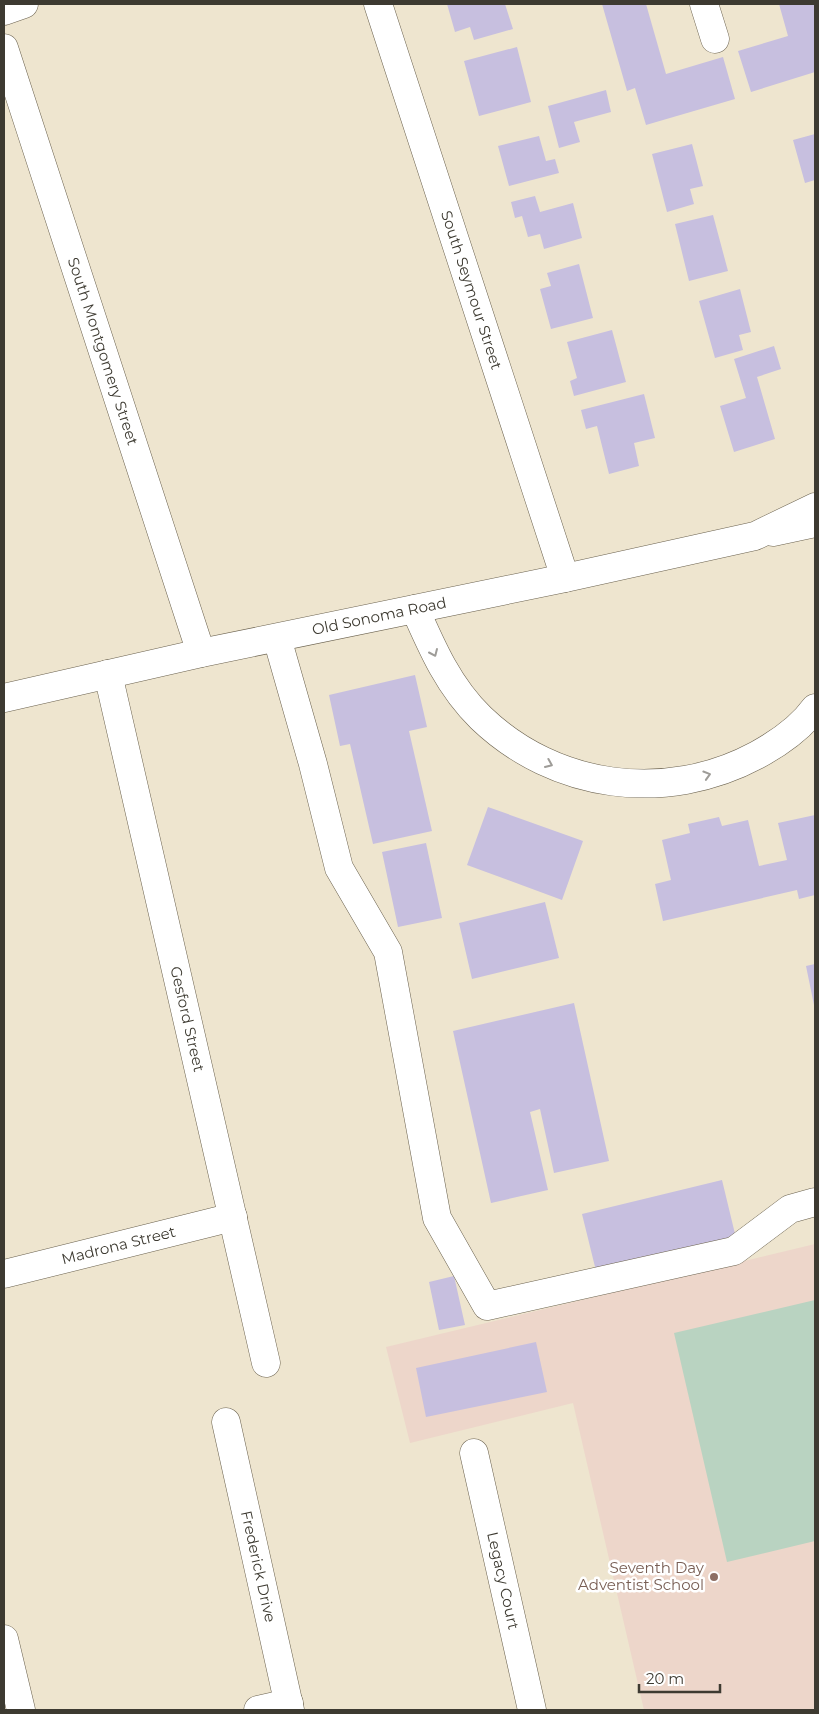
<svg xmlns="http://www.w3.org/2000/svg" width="819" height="1714" font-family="Montserrat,sans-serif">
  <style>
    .education { fill: #edd6ca }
    .green { fill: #b9d3c1 }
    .building { fill: #c7bfdf }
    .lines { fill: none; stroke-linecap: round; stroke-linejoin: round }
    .minor-casing { stroke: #6b624f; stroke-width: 29 }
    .major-casing { stroke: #6b624f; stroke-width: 29 }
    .minor { stroke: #fff; stroke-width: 28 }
    .major { stroke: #fff; stroke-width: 28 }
    .oneway { stroke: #9e9c98 }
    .education-dot { fill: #8d6e63; stroke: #fff; stroke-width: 2 }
    .labels { text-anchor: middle; stroke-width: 5; stroke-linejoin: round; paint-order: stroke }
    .street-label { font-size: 15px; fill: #3d3a31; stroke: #fff }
    .education-label { font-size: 15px; fill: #785e54; stroke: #fff; text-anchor: end }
  </style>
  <rect width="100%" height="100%" fill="#eee5cf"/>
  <path class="education" d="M 815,1244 L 815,1710 L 644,1710 L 573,1403 L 410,1443 L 386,1347 Z"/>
  <path class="green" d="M 815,1300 L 815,1541 L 727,1562 L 674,1333 Z"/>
  <path class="building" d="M 447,4 L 505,4 L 513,29 L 474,40 L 470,27 L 455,32 Z
    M 602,4 L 646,4 L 666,74 L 723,57 L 735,99 L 646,125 L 635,88 L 627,91 Z
    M 779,4 L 815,4 L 815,72 L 751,92 L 738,51 L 788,36 Z
    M 517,47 L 531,102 L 479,116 L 464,61 Z
    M 606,90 L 611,112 L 574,122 L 580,142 L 559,148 L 548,106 Z
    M 815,134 L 815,180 L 805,183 L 793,140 Z
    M 539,136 L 546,161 L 555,159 L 559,173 L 509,186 L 498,146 Z
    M 692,144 L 703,186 L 690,189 L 694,204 L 667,212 L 652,154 Z
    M 535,196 L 540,212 L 573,203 L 582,238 L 544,249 L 540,234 L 528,237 L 522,216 L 515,218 L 511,202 Z
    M 713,215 L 728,271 L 689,281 L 675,224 Z
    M 579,264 L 593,318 L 551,329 L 540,289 L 551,286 L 547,273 Z
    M 740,289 L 751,332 L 739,335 L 743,350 L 715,358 L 699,301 Z
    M 612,330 L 626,382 L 574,396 L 570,381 L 577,378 L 567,342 Z
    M 774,346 L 781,369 L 757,377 L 775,439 L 734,452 L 720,406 L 746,398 L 734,359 Z
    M 644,394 L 655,438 L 634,443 L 639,466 L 609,474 L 597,426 L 586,429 L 581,410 Z
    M 415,675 L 427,727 L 409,731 L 432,831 L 373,844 L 350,744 L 340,746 L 329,695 Z
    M 488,807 L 583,841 L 562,900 L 467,865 Z
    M 815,815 L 815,895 L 799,899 L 797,890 L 663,921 L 655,884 L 671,880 L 662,840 L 690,833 L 688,824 L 719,817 L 722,826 L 748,820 L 759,866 L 787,860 L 778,823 Z
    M 426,843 L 442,918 L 398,927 L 382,852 Z
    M 545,902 L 559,958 L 472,979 L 459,923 Z
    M 815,964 L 815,1005 L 814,1005 L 806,966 Z
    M 574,1003 L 609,1161 L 554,1173 L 540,1109 L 530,1112 L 548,1190 L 491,1203 L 453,1031 Z
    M 722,1180 L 736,1238 L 596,1271 L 582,1214 Z
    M 454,1276 L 465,1325 L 439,1330 L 429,1282 Z
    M 536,1342 L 547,1392 L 426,1417 L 416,1368 Z"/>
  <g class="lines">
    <defs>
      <g id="minor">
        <path id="s1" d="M 378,4 L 565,578"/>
        <path d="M 704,4 L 715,39"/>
        <path d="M 4,11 L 24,4"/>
        <path id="s2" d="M 4,48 L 201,653"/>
        <path d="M 773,532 L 815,523"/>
        <path d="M 415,609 C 432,648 449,687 481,718 C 555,789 666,804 757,755 C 779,743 800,729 815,708"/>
        <path d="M 277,638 L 313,764 L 339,868 L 388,952 L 437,1218 L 487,1306 L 734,1251 L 790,1209 L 815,1202"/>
        <path id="s3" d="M 108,674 L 266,1363"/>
        <path id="s4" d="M 4,1274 L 233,1217"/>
        <path id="s5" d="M 226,1422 L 290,1710"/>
        <path id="s6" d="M 474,1453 L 532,1710"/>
        <path d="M 4,1639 L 21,1710"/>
        <path d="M 258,1710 L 289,1703"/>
      </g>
      <g id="major">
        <path id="s7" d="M 4,698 L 201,653 L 565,578 L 755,536 L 815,507"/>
      </g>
    </defs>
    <use href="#minor" class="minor-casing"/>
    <use href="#major" class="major-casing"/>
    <use href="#minor" class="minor"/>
    <use href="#major" class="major"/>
  </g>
  <defs><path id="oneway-chevron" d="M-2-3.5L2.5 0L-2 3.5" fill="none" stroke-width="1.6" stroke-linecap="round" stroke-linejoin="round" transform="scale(1.25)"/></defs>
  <g class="oneway">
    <use href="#oneway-chevron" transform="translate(434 653) rotate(66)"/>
    <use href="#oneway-chevron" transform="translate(549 764) rotate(23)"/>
    <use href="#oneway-chevron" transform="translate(707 775) rotate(-17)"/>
  </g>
  <circle class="education-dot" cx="714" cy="1577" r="5"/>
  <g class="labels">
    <g class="street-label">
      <text dy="5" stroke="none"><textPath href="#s1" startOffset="301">South Seymour Street</textPath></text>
      <text dy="5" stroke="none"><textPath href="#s2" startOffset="319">South Montgomery Street</textPath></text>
      <text dy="5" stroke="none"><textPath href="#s7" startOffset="384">Old Sonoma Road</textPath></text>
      <text dy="5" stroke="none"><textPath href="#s3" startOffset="354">Gesford Street</textPath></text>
      <text dy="5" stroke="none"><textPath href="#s4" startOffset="118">Madrona Street</textPath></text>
      <text dy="5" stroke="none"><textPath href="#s5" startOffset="148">Frederick Drive</textPath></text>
      <text dy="5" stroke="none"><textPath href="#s6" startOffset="131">Legacy Court</textPath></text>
    </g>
    <g class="education-label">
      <text x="704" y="1573">Seventh Day<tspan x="704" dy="17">Adventist School</tspan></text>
    </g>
  </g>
  <rect width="819" height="1714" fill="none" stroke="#3d3a31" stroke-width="10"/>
  <path d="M639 1684v8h81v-8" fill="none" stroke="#3d3a31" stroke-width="2.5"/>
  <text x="646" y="1684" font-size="15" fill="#3d3a31" stroke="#ffffff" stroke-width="4" paint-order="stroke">20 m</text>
</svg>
